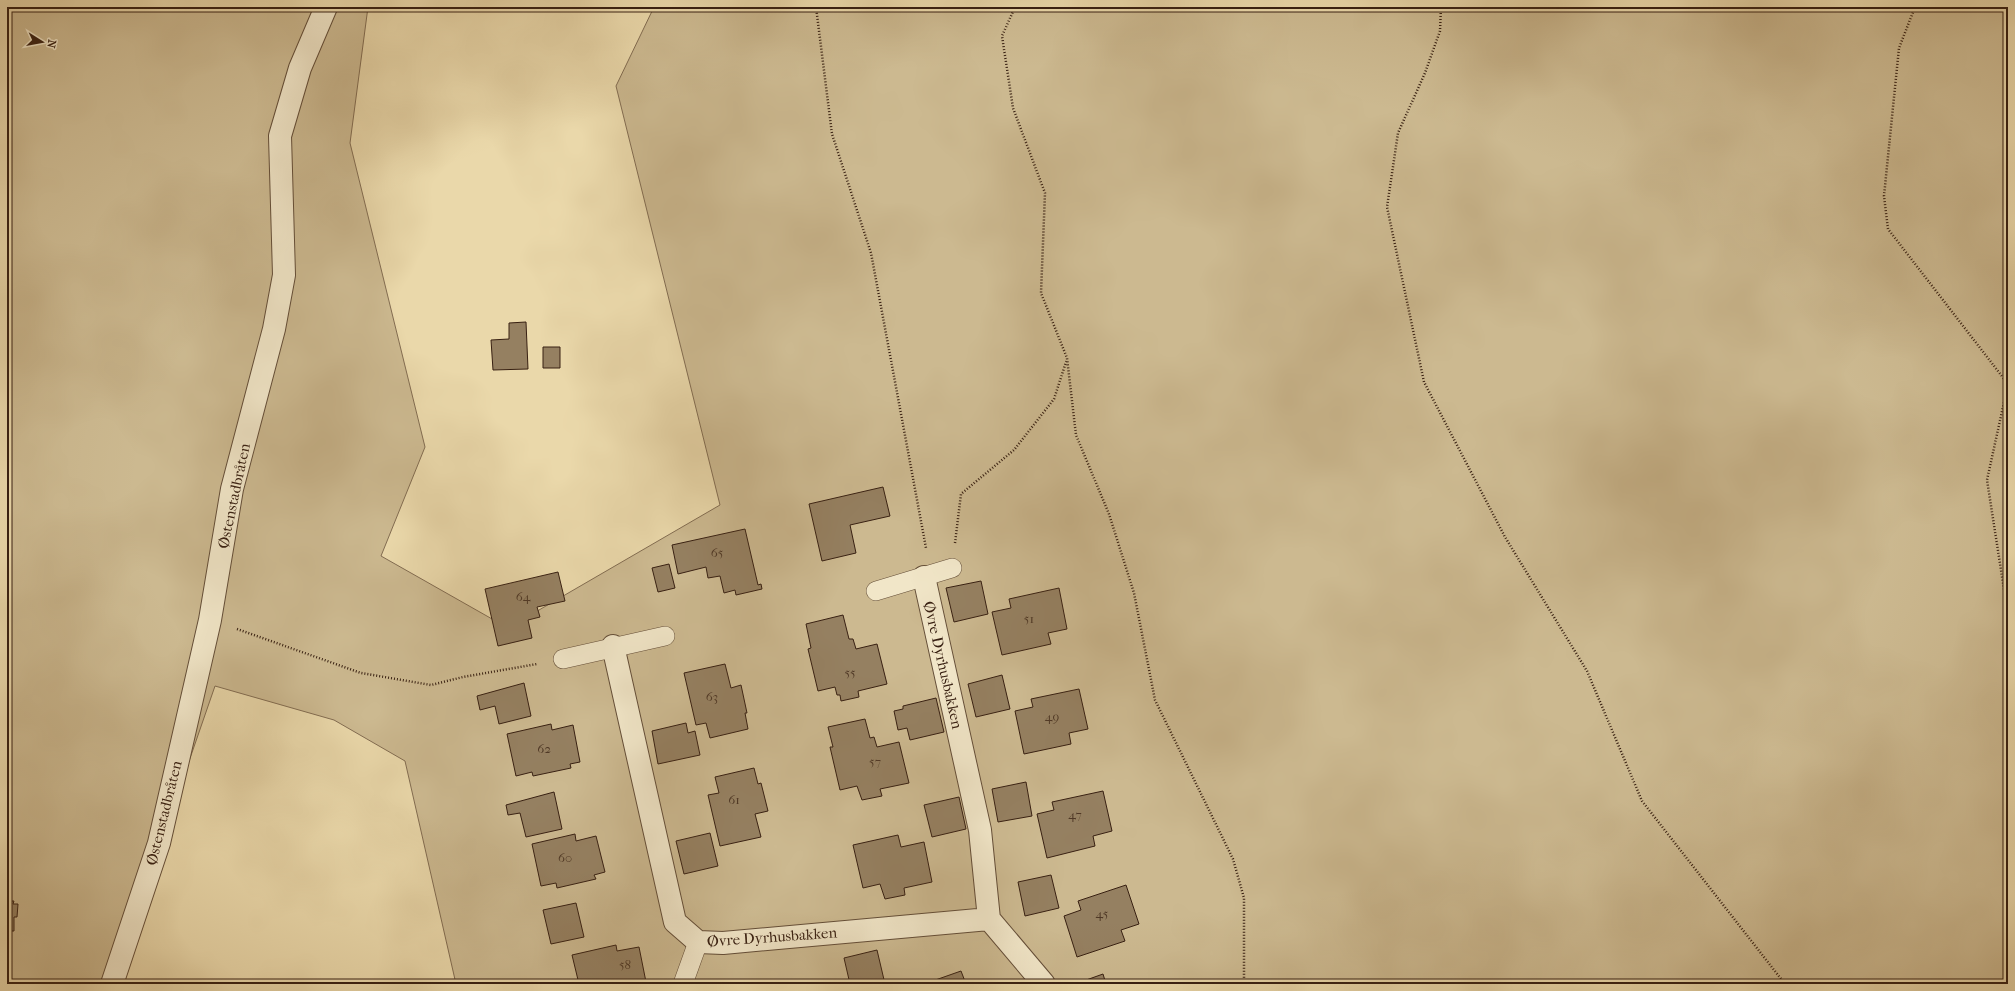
<svg xmlns="http://www.w3.org/2000/svg" width="2015" height="991" font-family="'IM FELL French Canon',serif">
  <style>
    .green { fill: #ccb990; stroke: #826c51 }
    .building { fill: #958061; stroke: #382012 }
    .lines { fill: none; stroke-linecap: round; stroke-linejoin: round }
    .service-casing { stroke: #644e38; stroke-width: 20 }
    .minor-casing { stroke: #644e38; stroke-width: 24 }
    .path { stroke: #382012; stroke-width: 2.5; stroke-dasharray: 1 2; stroke-linecap: butt }
    .service { stroke: #f1e6c8; stroke-width: 19 }
    .minor { stroke: #f1e6c8; stroke-width: 22 }
    .labels { text-anchor: middle; stroke-width: 3; stroke-linejoin: round; paint-order: stroke }
    .number-label { font-size: 13px; fill: #4f3826 }
    .street-label { font-size: 15px; fill: #382012; stroke: #f1e6c8 }
  </style>
  <rect width="100%" height="100%" fill="#ead8aa"/>
  <filter id="stains"><feTurbulence type="fractalNoise" baseFrequency=".005" numOctaves="4"/><feColorMatrix values="0 0 0 0 .2 0 0 0 0 .09 0 0 0 0 .02 0 0 0 .5 -.17"/></filter>
  <radialGradient id="worn" r=".72"><stop offset=".6" stop-color="#630" stop-opacity="0"/><stop offset="1" stop-color="#630" stop-opacity=".3"/></radialGradient>
  <path class="green" d="M 7,7 L 368,7 L 350,143 L 425,447 L 381,556 L 508,628 L 720,505 L 616,86 L 654,7 L 2008,7 L 2008,984 L 456,984 L 405,761 L 334,720 L 215,686 L 112,984 L 7,984 Z"/>
  <path class="building" d="M 526,322 L 528,369 L 493,370 L 491,340 L 509,339 L 509,323 Z
    M 543,347 L 560,347 L 560,368 L 543,368 Z
    M 883,487 L 890,516 L 850,525 L 856,553 L 822,561 L 809,504 Z
    M 745,529 L 758,585 L 761,584 L 762,589 L 736,595 L 735,590 L 724,593 L 720,576 L 708,578 L 706,567 L 678,574 L 672,545 Z
    M 669,564 L 675,588 L 658,592 L 652,568 Z
    M 558,572 L 565,601 L 537,607 L 540,617 L 528,620 L 532,638 L 498,646 L 485,589 Z
    M 981,581 L 988,614 L 954,622 L 946,588 Z
    M 1059,588 L 1067,629 L 1048,633 L 1051,644 L 1002,655 L 992,612 L 1011,608 L 1009,599 Z
    M 843,615 L 849,639 L 853,639 L 856,649 L 877,644 L 887,684 L 858,691 L 859,697 L 841,701 L 840,695 L 837,695 L 835,687 L 818,691 L 808,649 L 811,648 L 806,624 Z
    M 725,664 L 731,688 L 741,685 L 747,713 L 745,713 L 748,729 L 710,738 L 706,723 L 696,725 L 684,673 Z
    M 1002,675 L 1010,709 L 976,717 L 968,684 Z
    M 524,683 L 531,716 L 499,724 L 495,706 L 480,710 L 477,696 Z
    M 1079,689 L 1088,729 L 1069,733 L 1071,744 L 1024,754 L 1015,711 L 1033,707 L 1031,699 Z
    M 936,698 L 944,732 L 910,740 L 907,728 L 898,730 L 894,711 L 903,709 L 903,706 Z
    M 865,719 L 870,738 L 874,737 L 877,747 L 899,742 L 909,783 L 880,789 L 882,796 L 862,800 L 857,786 L 840,790 L 830,747 L 833,747 L 828,727 Z
    M 686,723 L 688,733 L 695,731 L 700,755 L 658,764 L 652,731 Z
    M 551,724 L 552,730 L 573,725 L 580,762 L 570,764 L 571,768 L 533,776 L 532,772 L 516,776 L 507,734 Z
    M 754,768 L 758,784 L 761,783 L 768,811 L 755,814 L 761,837 L 720,846 L 708,795 L 719,793 L 715,777 Z
    M 1026,782 L 1032,816 L 998,822 L 992,789 Z
    M 1103,791 L 1112,831 L 1093,836 L 1095,846 L 1047,858 L 1037,814 L 1054,810 L 1052,802 Z
    M 554,792 L 562,829 L 526,837 L 520,813 L 508,815 L 506,805 Z
    M 959,797 L 966,829 L 932,837 L 924,805 Z
    M 710,833 L 718,866 L 684,874 L 676,841 Z
    M 575,834 L 576,841 L 596,836 L 605,872 L 594,875 L 596,879 L 557,888 L 556,883 L 541,886 L 532,844 Z
    M 898,835 L 901,847 L 924,842 L 932,882 L 904,888 L 905,895 L 885,899 L 880,884 L 863,888 L 853,845 Z
    M 1051,875 L 1059,908 L 1025,916 L 1018,882 Z
    M 1126,885 L 1139,924 L 1121,930 L 1125,941 L 1077,957 L 1064,916 L 1081,910 L 1078,901 Z
    M 7,901 L 14,901 L 13,904 L 18,904 L 17,917 L 14,917 L 14,931 L 7,931 Z
    M 576,903 L 584,937 L 551,944 L 543,910 Z
    M 616,945 L 617,951 L 639,947 L 646,982 L 640,984 L 579,984 L 572,955 Z
    M 877,950 L 885,984 L 850,984 L 844,958 Z
    M 961,971 L 966,984 L 924,984 Z
    M 1103,974 L 1106,984 L 1075,984 Z"/>
  <g class="lines">
    <defs>
      <path id="service" d="M 876,591 L 952,568
        M 563,659 L 665,636
        M 684,981 L 698,942"/>
      <path id="minor" d="M 924,577 L 980,830 L 989,919 L 1044,984
        M 613,646 L 675,922 L 698,942 L 723,943 L 989,919
        M 112,984 L 159,843 L 210,620 L 232,489 L 274,329 L 284,275 L 280,136 L 300,68 L 326,7"/>
    </defs>
    <use href="#service" class="service-casing"/>
    <use href="#minor" class="minor-casing"/>
    <path class="path" d="M 816,7 L 832,134 L 871,253 L 926,548
      M 1015,7 L 1002,36 L 1013,108 L 1045,193 L 1041,293 L 1067,358 L 1076,435 L 1109,514 L 1134,593 L 1155,700 L 1233,859 L 1244,898 L 1244,984
      M 1441,7 L 1440,31 L 1425,73 L 1398,133 L 1387,207 L 1424,382 L 1505,537 L 1587,671 L 1642,801 L 1785,984
      M 1915,7 L 1899,48 L 1884,196 L 1888,229 L 2008,384 L 1987,480 L 2008,615
      M 955,543 L 961,494 L 1014,450 L 1054,399 L 1067,359
      M 237,629 L 361,673 L 431,685 L 463,677 L 537,664"/>
    <use href="#service" class="service"/>
    <use href="#minor" class="minor"/>
  </g>
  <g class="labels">
    <g class="number-label">
      <text x="717" y="557">65</text>
      <text x="523" y="601">64</text>
      <text x="1029" y="623">51</text>
      <text x="850" y="677">55</text>
      <text x="712" y="701">63</text>
      <text x="1052" y="721">49</text>
      <text x="544" y="753">62</text>
      <text x="875" y="766">57</text>
      <text x="734" y="804">61</text>
      <text x="1075" y="819">47</text>
      <text x="565" y="862">60</text>
      <text x="1102" y="918">45</text>
      <text x="625" y="969">58</text>
    </g>
    <g class="street-label">
      <text transform="translate(234 496) rotate(-78)" y="5">Østenstadbråten</text>
      <text transform="translate(943 665) rotate(77)" y="5">Øvre Dyrhusbakken</text>
      <text transform="translate(164 813) rotate(-76)" y="5">Østenstadbråten</text>
      <text transform="translate(772 937) rotate(-4)" y="5">Øvre Dyrhusbakken</text>
    </g>
  </g>
  <rect width="2015" height="991" fill="none" stroke="#ead8aa" stroke-width="24"/>
  <rect x="8" y="8" width="1999" height="975" fill="none" stroke="#382012" stroke-width="2"/>
  <rect x="12" y="12" width="1991" height="967" fill="none" stroke="#382012"/>
  <g transform="translate(42 42) rotate(101)" stroke="#f1e6c8" stroke-width="3" paint-order="stroke">
  <path d="M0-3L7 15L0 10L-7 15Z" fill="#382012"/>
  <text y="-6" font-size="11" font-weight="bold" text-anchor="middle" fill="#382012">N</text>
  </g>
  <rect width="100%" height="100%" filter="url(#stains)"/>
  <rect width="100%" height="100%" fill="url(#worn)"/>
</svg>
